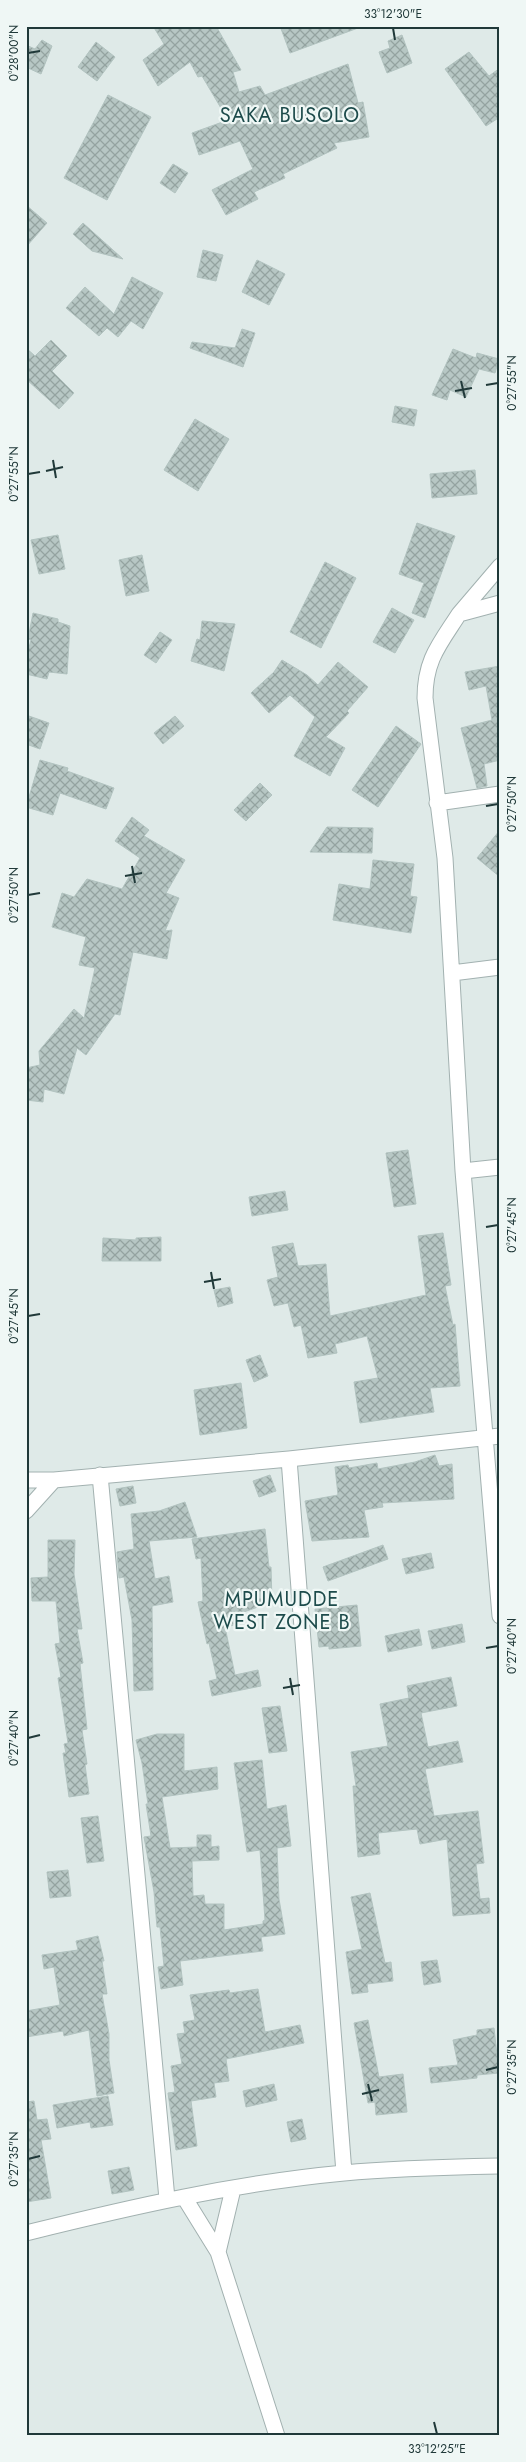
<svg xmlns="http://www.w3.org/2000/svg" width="526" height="2462" font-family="Jost,sans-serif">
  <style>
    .building { fill: url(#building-cross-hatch); stroke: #b2c3c0 }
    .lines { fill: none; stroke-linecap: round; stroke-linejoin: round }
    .minor-casing { stroke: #a2b1b0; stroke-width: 17 }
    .minor { stroke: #fff; stroke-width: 15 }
    .ticks { fill: none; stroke: #203939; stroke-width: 2 }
    .labels { text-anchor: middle; stroke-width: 4.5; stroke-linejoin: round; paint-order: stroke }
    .quarter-label { font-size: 20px; letter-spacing: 1px; fill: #1d4b4b; stroke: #eff7f5 }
    .neatline { fill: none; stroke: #203939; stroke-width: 2 }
    .ticks-label { font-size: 12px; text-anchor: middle; fill: #203939 }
  </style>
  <defs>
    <pattern id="building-cross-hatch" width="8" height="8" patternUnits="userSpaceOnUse" patternTransform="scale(1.25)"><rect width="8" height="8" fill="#b7c7c4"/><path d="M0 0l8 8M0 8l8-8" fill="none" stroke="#94a3a0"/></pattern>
  </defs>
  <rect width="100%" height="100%" fill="#dfeae8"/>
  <path class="building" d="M 153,26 L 216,26 L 241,70 L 233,72 L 239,92 L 260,86 L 265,95 L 348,64 L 358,103 L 363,102 L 369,137 L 334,143 L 337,148 L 283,174 L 285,178 L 254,192 L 258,199 L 226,215 L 212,190 L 253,169 L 240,141 L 199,155 L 192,133 L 228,120 L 202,76 L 198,77 L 190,62 L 158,86 L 143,60 L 164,44 Z
    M 280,26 L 358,26 L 358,28 L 290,53 Z
    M 402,35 L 412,63 L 387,73 L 379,52 L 390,48 L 388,41 Z
    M 42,40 L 52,46 L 41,74 L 26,67 L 26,45 L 35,49 Z
    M 96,42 L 115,57 L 97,81 L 78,67 Z
    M 469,52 L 489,76 L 500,68 L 500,117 L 486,126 L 445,69 Z
    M 108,95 L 151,117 L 107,200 L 64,178 Z
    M 173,164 L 188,173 L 175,193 L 160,183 Z
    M 26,205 L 47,223 L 26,247 Z
    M 83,223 L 123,259 L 92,251 L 73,234 Z
    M 203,250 L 223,255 L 216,281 L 197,277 Z
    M 257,260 L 285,274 L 269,305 L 242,292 Z
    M 132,277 L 163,293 L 143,329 L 131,321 L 118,337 L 107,328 L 99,336 L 66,308 L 85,287 L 114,314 Z
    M 242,329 L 255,333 L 243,367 L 190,348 L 192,342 L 235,348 Z
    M 51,340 L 67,356 L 52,371 L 74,393 L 59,409 L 26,379 L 26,348 L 35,356 Z
    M 453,349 L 476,358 L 477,353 L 499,359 L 495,373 L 479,369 L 466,397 L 450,390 L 447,400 L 432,395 Z
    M 395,406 L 417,410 L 414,426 L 392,422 Z
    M 195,419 L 229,439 L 198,491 L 164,470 Z
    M 475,470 L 477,494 L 432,498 L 430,474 Z
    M 417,523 L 455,536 L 425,618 L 412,613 L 424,583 L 399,574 Z
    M 58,535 L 65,569 L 39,574 L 31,540 Z
    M 142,555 L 149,591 L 126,596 L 119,560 Z
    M 325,562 L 356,578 L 321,648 L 290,632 Z
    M 392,608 L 414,620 L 395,653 L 373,642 Z
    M 33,613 L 58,619 L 58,622 L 70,626 L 67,674 L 49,672 L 47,679 L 26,674 L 26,659 L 31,640 L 28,639 Z
    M 202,621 L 235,624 L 224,671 L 191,661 L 197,639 L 200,640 Z
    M 160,632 L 172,640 L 156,663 L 144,655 Z
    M 282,660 L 307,675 L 318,685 L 338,662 L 368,687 L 347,711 L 349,713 L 326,737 L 345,748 L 330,776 L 294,756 L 315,717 L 290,695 L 269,713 L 251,693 L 274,672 Z
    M 500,666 L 500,760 L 484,764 L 487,786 L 477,788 L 461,728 L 492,720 L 486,686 L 469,690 L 465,672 Z
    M 26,715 L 49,723 L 40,749 L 26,744 Z
    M 175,716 L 184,726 L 163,744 L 154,733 Z
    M 396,726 L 421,744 L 378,807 L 352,790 Z
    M 40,760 L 68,768 L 67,771 L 114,788 L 106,809 L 60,793 L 53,815 L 26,807 Z
    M 260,783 L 272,795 L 246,821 L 234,810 Z
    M 132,817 L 149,830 L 144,836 L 185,860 L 166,893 L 179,898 L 165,931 L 172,930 L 167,959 L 133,952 L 120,1015 L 115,1014 L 86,1055 L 77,1048 L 64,1094 L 44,1089 L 43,1102 L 26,1100 L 26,1068 L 40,1065 L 39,1051 L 74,1009 L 84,1018 L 95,968 L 79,965 L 86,937 L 52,927 L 62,893 L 74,897 L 87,879 L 122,889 L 140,858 L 115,841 Z
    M 327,827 L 373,828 L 372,853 L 310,852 Z
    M 500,830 L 500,877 L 477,858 Z
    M 373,860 L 414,864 L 410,896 L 417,897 L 411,933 L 333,920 L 339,884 L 370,889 Z
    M 408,1150 L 416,1204 L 394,1207 L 386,1153 Z
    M 285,1191 L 288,1210 L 252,1216 L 249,1197 Z
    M 443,1233 L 451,1285 L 445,1286 L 453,1325 L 455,1324 L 460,1386 L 430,1388 L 434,1412 L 360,1423 L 354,1382 L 378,1378 L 367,1336 L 335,1344 L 337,1353 L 308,1358 L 301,1325 L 294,1327 L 288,1303 L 274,1306 L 267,1280 L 278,1277 L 272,1247 L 293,1243 L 298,1266 L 326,1264 L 330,1316 L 426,1295 L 418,1236 Z
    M 161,1237 L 161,1261 L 102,1261 L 103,1238 L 136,1240 L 136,1238 Z
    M 230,1287 L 233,1303 L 218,1307 L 214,1290 Z
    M 260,1355 L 268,1376 L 254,1382 L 246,1360 Z
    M 241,1383 L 247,1428 L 200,1435 L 194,1390 Z
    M 435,1455 L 439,1466 L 452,1464 L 454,1499 L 382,1503 L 383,1507 L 364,1510 L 369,1537 L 312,1541 L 305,1501 L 338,1495 L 335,1467 L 348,1465 L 349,1468 L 377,1463 L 378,1469 L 415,1462 Z
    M 270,1475 L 276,1491 L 259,1497 L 253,1481 Z
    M 133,1486 L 136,1503 L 120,1506 L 116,1489 Z
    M 185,1502 L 197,1537 L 149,1541 L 155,1579 L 169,1576 L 173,1602 L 152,1606 L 153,1690 L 134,1691 L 132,1620 L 124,1577 L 119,1578 L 117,1552 L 134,1549 L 131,1514 L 159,1511 Z
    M 265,1529 L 269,1567 L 271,1567 L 272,1602 L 241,1613 L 243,1623 L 225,1627 L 235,1675 L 258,1670 L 261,1686 L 212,1696 L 209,1681 L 217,1679 L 209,1643 L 207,1644 L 198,1602 L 203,1601 L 201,1558 L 196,1559 L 192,1539 Z
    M 48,1540 L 75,1540 L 74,1574 L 82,1629 L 77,1629 L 83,1663 L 80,1664 L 87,1729 L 82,1730 L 87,1764 L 85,1765 L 89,1794 L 69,1797 L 63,1753 L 66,1753 L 64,1744 L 68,1743 L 58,1678 L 61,1677 L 55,1644 L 60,1643 L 56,1601 L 32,1601 L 31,1578 L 48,1577 Z
    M 383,1545 L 388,1559 L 328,1581 L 323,1567 Z
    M 431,1553 L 434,1568 L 406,1574 L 402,1559 Z
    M 357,1605 L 361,1646 L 329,1649 L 329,1646 L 319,1647 L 315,1609 Z
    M 462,1624 L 465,1642 L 432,1649 L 428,1631 Z
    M 419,1629 L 422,1645 L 388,1652 L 385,1636 Z
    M 451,1677 L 457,1706 L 421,1713 L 428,1747 L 458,1741 L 463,1762 L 425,1769 L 434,1816 L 478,1811 L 484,1863 L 476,1864 L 480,1899 L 489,1898 L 490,1913 L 453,1916 L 447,1839 L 420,1844 L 417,1829 L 378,1833 L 380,1854 L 358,1857 L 353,1786 L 356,1786 L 351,1752 L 388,1746 L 380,1704 L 409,1698 L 407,1686 Z
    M 280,1706 L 287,1751 L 269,1753 L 262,1708 Z
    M 157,1734 L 184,1734 L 184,1771 L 217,1767 L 218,1789 L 162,1797 L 170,1848 L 197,1847 L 197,1835 L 211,1835 L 211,1847 L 219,1846 L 219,1860 L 192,1861 L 193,1896 L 204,1895 L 205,1904 L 224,1904 L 224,1930 L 263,1924 L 263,1921 L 265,1920 L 260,1850 L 247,1852 L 234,1763 L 262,1760 L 267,1809 L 286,1805 L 291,1846 L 277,1848 L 279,1899 L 285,1934 L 261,1937 L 263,1951 L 180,1961 L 183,1985 L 161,1989 L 158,1967 L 164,1966 L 160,1927 L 157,1927 L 154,1892 L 144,1837 L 151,1836 L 146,1804 L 148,1804 L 142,1763 L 136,1740 Z
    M 98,1816 L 104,1861 L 87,1863 L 81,1818 Z
    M 68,1870 L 71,1896 L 50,1898 L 47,1872 Z
    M 370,1893 L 385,1963 L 391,1962 L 393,1981 L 367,1984 L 368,1992 L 352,1994 L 346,1952 L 362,1949 L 351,1897 Z
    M 98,1936 L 104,1961 L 102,1961 L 107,1994 L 102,1994 L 109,2034 L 109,2060 L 114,2093 L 97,2096 L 89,2030 L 64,2036 L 63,2031 L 26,2037 L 26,2011 L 60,2005 L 54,1967 L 44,1969 L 42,1955 L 78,1950 L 76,1941 Z
    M 437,1960 L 441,1982 L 424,1985 L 421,1962 Z
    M 258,1989 L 265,2032 L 300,2025 L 304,2043 L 226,2059 L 229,2081 L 214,2083 L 216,2097 L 191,2101 L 197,2146 L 176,2150 L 168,2093 L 175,2092 L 171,2066 L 182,2064 L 177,2034 L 185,2033 L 183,2022 L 195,2020 L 190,1995 L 229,1990 L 230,1993 Z
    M 368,2020 L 379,2077 L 403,2074 L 407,2112 L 376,2115 L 375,2102 L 368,2103 L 354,2023 Z
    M 494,2028 L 499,2073 L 477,2075 L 477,2078 L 431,2083 L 429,2068 L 458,2065 L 453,2040 L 477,2035 L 477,2030 Z
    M 274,2084 L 277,2100 L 246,2107 L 243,2091 Z
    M 108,2096 L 113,2125 L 91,2128 L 90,2122 L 57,2128 L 53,2105 Z
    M 34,2101 L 37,2120 L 47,2119 L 51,2139 L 41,2140 L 51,2198 L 26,2202 L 26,2102 Z
    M 302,2119 L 306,2139 L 291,2142 L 287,2122 Z
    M 129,2167 L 134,2190 L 112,2194 L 108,2171 Z"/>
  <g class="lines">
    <defs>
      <path id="minor" d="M 500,603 L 459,614 C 439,645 425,660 425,698 L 445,858 L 463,1171 L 500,1616
        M 459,614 L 500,566
        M 437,803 L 500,794
        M 452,973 L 500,967
        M 463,1171 L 500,1167
        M 289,1459 L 344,2173
        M 100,1475 L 167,2199
        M 26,1480 L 54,1480 L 289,1459 L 500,1436
        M 26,1511 L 54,1480
        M 184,2197 L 218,2252 L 277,2436
        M 26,2233 C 131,2207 236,2183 344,2173 C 395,2168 448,2167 500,2166
        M 218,2252 L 233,2189"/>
    </defs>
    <use href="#minor" class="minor-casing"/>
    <use href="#minor" class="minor"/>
  </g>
  <path class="ticks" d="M 393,28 L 395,40M 28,53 L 40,51M 461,381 L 465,398M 486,385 L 498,383M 455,391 L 472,388M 53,460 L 56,478M 46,471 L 63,467M 28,474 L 40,472M 486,806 L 498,804M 132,866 L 135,883M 125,876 L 142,873M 28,895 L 40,893M 486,1227 L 498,1225M 211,1272 L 214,1289M 204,1282 L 221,1279M 28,1316 L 40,1314M 486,1648 L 498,1646M 290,1678 L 293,1695M 283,1688 L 300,1685M 28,1738 L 40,1735M 486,2070 L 498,2067M 368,2084 L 372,2101M 362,2094 L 379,2090M 28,2159 L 40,2156M 434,2422 L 437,2434"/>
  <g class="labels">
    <g class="quarter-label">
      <text x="290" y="122">SAKA BUSOLO</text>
      <text x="282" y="1606">MPUMUDDE<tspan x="282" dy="23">WEST ZONE B</tspan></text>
    </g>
  </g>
  <rect width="526" height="2462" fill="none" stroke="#eff7f5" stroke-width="55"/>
  <rect x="28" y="28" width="470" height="2406" class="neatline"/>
  <g class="ticks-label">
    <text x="393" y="18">33°12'30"E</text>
    <text transform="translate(14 53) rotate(-90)" y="4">0°28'00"N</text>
    <text transform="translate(512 383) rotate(-90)" y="4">0°27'55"N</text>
    <text transform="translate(14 474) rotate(-90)" y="4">0°27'55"N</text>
    <text transform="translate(512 804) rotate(-90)" y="4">0°27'50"N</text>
    <text transform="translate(14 895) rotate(-90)" y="4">0°27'50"N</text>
    <text transform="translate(512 1225) rotate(-90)" y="4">0°27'45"N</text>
    <text transform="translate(14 1316) rotate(-90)" y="4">0°27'45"N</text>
    <text transform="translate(512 1646) rotate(-90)" y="4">0°27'40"N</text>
    <text transform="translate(14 1738) rotate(-90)" y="4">0°27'40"N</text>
    <text transform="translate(512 2067) rotate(-90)" y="4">0°27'35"N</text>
    <text transform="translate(14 2159) rotate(-90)" y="4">0°27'35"N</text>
    <text x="437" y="2453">33°12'25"E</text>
  </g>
</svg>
